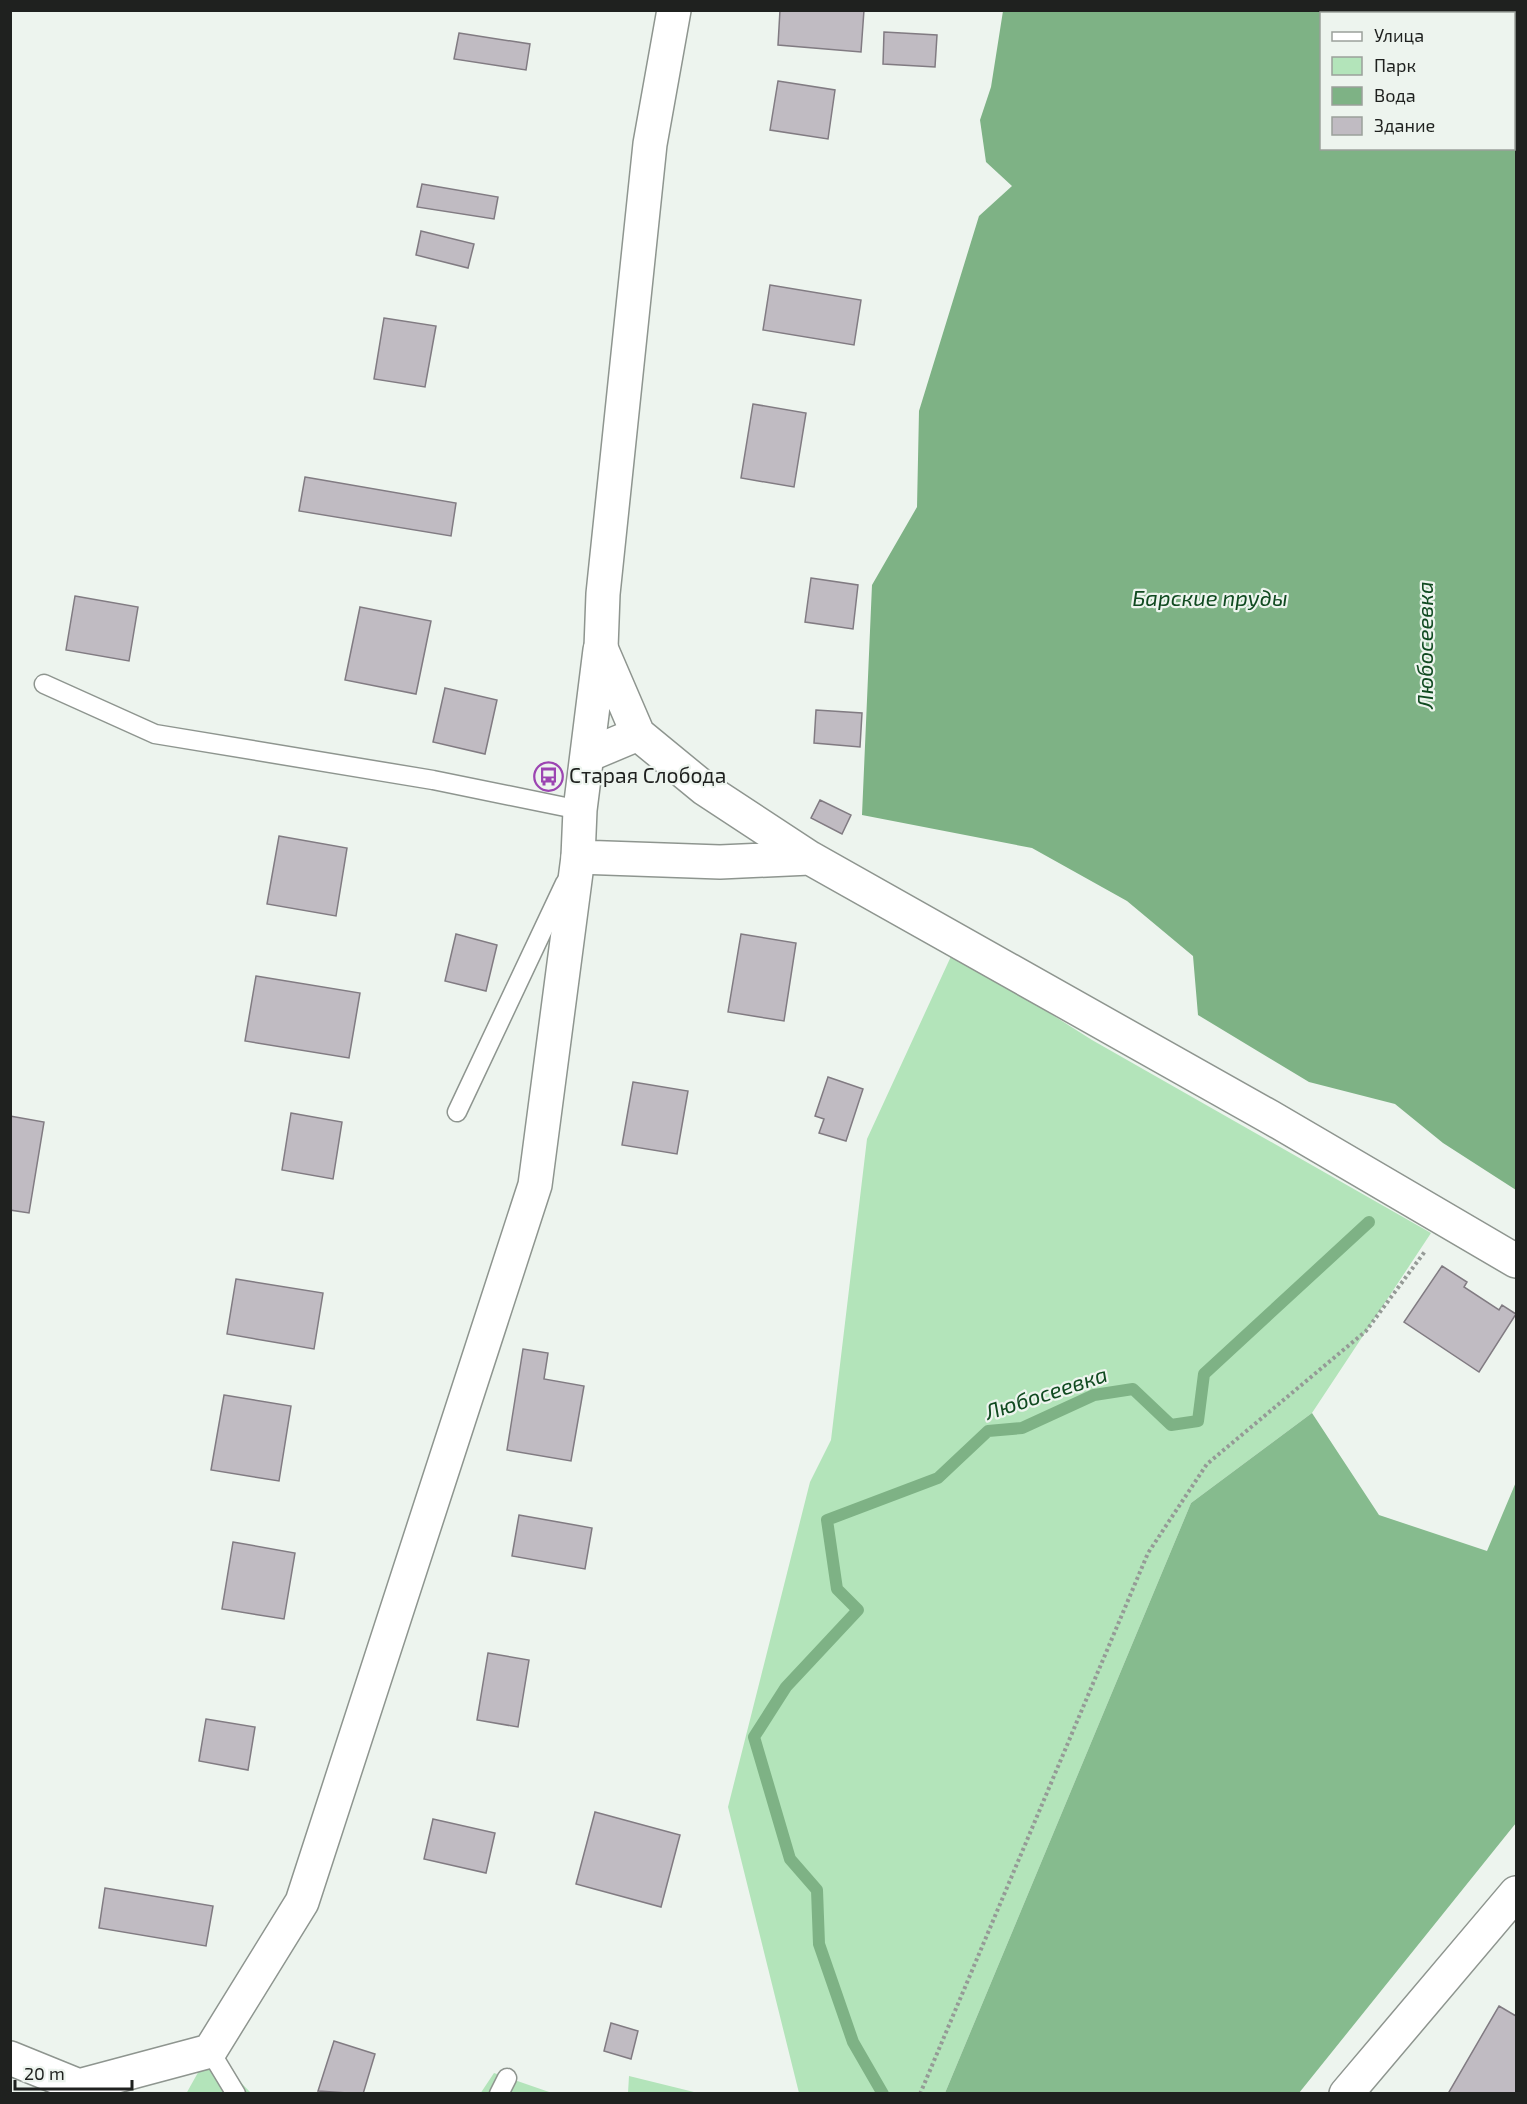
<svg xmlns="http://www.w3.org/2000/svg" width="1527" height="2104" font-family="'Exo 2',sans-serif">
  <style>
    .green { fill: #b3e4ba }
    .forest { fill: #86bb8e }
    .water { fill: #7eb285; fill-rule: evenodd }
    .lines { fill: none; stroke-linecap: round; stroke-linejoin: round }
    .stream { stroke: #7eb285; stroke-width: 12 }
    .building { fill: #c0bbc2; stroke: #817b82; stroke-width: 1.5 }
    .service-casing { stroke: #8e958f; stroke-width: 21 }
    .minor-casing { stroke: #8e958f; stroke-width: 36 }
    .tertiary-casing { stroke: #8e958f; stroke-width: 36 }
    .path { stroke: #959a96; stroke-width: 4; stroke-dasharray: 3 3; stroke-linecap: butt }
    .service { stroke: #fff; stroke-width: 18 }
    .minor { stroke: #fff; stroke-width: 33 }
    .tertiary { stroke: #fff; stroke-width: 33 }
    .labels { text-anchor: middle; stroke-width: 4.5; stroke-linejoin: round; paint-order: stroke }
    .poi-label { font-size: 21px; fill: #1f211f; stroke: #edf4ee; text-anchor: start }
    .water-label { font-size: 22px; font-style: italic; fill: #104a20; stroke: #edf4ee }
  </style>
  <rect width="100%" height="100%" fill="#edf4ee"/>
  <path class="green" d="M 953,952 L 1092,1040 L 1431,1233 L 1312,1413 L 1191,1503 L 945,2093 L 799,2093 L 728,1807 L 810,1482 L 831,1440 L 867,1139 Z
    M 210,2051 L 251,2093 L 186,2094 Z
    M 494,2073 L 552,2093 L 480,2094 Z
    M 629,2076 L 698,2093 L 628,2093 Z"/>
  <path class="forest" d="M 1312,1413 L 1379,1515 L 1487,1551 L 1516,1482 L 1516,1823 L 1299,2093 L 945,2093 L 1191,1503 Z"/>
  <path class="water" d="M 1003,11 L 1516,11 L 1516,1190 L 1443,1143 L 1395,1104 L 1309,1082 L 1198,1015 L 1193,956 L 1127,901 L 1032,848 L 862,815 L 872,585 L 917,507 L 919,411 L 979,216 L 1012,186 L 986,162 L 980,120 L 991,87 ZM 1322,14 L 1514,14 L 1514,148 L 1322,148 Z"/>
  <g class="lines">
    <path class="stream" d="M 883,2094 L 853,2042 L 819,1944 L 817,1890 L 790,1859 L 754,1737 L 786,1687 L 858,1610 L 837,1589 L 827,1520 L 938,1478 L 988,1431 L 1022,1428 L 1094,1395 L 1133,1389 L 1171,1425 L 1198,1421 L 1204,1374 L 1369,1222"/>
  </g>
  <path class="building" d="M 780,10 L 864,10 L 861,52 L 778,45 Z
    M 884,32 L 937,35 L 935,67 L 883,64 Z
    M 459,33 L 530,44 L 526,70 L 454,59 Z
    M 778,81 L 835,90 L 828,139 L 770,130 Z
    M 422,184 L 498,197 L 494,219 L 417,207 Z
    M 421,231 L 474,244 L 468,268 L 416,255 Z
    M 770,285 L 861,300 L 854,345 L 763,330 Z
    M 384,318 L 436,326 L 425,387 L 374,379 Z
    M 753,404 L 806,413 L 794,487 L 741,478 Z
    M 305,477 L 456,503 L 451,536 L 299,511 Z
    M 811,578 L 858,585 L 853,629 L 805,622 Z
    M 75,596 L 138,607 L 129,661 L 66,650 Z
    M 360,607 L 431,621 L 416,694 L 345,680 Z
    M 445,688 L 497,700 L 485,754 L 433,742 Z
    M 816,710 L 862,713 L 860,747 L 814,743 Z
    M 820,800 L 851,815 L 842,834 L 811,818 Z
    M 279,836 L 347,848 L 336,916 L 267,904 Z
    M 456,934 L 497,945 L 486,991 L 445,981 Z
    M 741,934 L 796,943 L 784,1021 L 728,1012 Z
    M 256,976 L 360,993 L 349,1058 L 245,1041 Z
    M 828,1077 L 863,1089 L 846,1141 L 819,1133 L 824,1119 L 815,1116 Z
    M 633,1082 L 688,1091 L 677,1154 L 622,1145 Z
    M 291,1113 L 342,1122 L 333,1179 L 282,1170 Z
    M 10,1116 L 44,1122 L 29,1213 L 10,1210 Z
    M 1442,1266 L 1467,1282 L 1464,1287 L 1499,1310 L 1502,1305 L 1516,1314 L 1479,1372 L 1404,1322 Z
    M 236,1279 L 323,1293 L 314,1349 L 227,1334 Z
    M 523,1349 L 548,1353 L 544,1379 L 584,1386 L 571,1461 L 507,1450 Z
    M 224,1395 L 291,1406 L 279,1481 L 211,1470 Z
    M 519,1515 L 592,1528 L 585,1569 L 512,1556 Z
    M 233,1542 L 295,1553 L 284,1619 L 222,1609 Z
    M 488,1653 L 529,1660 L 518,1727 L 477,1720 Z
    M 206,1719 L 255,1727 L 248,1770 L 199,1761 Z
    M 595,1812 L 680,1835 L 661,1907 L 576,1884 Z
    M 433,1819 L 495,1833 L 486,1873 L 424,1859 Z
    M 105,1888 L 213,1906 L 206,1946 L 99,1928 Z
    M 1499,2006 L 1516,2016 L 1516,2094 L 1452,2094 L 1449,2092 Z
    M 611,2023 L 638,2031 L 631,2059 L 604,2051 Z
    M 334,2041 L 375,2054 L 363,2094 L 318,2091 Z"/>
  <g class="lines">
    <defs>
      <path id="service" d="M 44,684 L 155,734 L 433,780 L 580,810
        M 457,1112 L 565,883
        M 210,2051 L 236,2094
        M 499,2094 L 507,2078"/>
      <path id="minor" d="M 601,648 L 603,594 L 650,144 L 674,10
        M 588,755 L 638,734
        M 10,2058 L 79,2086 L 210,2051 L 302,1902 L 535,1185 L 578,857
        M 1346,2094 L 1516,1893"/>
      <path id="tertiary" d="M 601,648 L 638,734 L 705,789 L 810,858 L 1270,1117 L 1516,1261
        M 600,650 L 580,810 L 578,857 L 720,862 L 810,858"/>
    </defs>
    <use href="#service" class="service-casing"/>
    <use href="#minor" class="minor-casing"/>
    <use href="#tertiary" class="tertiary-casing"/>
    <path class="path" d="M 920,2094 L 1148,1553 L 1207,1464 L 1366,1331 L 1426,1250"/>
    <use href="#service" class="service"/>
    <use href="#minor" class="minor"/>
    <use href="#tertiary" class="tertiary"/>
  </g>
  <defs>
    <symbol id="bus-ring" viewBox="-11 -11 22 22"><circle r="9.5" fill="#edf4ee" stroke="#9c45b2" stroke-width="1.5"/><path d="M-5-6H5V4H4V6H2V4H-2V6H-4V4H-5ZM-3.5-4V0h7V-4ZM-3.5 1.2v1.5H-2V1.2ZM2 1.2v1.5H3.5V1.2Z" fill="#9c45b2"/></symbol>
  </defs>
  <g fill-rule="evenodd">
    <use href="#bus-ring" x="532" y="760" width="33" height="33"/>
  </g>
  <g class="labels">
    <g class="poi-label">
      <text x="569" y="783">Старая Слобода</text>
    </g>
    <g class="water-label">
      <text x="1210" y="606">Барские пруды</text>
      <text transform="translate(1425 645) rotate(-90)" y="8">Любосеевка</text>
      <text transform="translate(1046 1393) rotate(-18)" y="8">Любосеевка</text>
    </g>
  </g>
  <rect width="1527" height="2104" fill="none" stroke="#1f211f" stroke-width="24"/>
  <rect x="1320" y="12" width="195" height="138" fill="#edf4ee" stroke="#9ba09b" stroke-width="1.5"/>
  <rect x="1332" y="32" width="30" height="9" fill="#ffffff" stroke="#9ba09b" stroke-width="1.5"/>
  <text x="1374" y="42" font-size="18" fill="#1f211f">Улица</text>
  <rect x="1332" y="57" width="30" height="18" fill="#b3e4ba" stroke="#9ba09b" stroke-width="1.5"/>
  <text x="1374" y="72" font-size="18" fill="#1f211f">Парк</text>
  <rect x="1332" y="87" width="30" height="18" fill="#7eb285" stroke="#9ba09b" stroke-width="1.5"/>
  <text x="1374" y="102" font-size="18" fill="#1f211f">Вода</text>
  <rect x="1332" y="117" width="30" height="18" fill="#c0bbc2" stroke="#9ba09b" stroke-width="1.5"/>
  <text x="1374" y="132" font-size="18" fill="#1f211f">Здание</text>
  <path d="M15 2080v9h117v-9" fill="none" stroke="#1f211f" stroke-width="3"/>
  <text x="24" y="2080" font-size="18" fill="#1f211f" stroke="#edf4ee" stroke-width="4.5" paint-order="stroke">20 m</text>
</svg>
